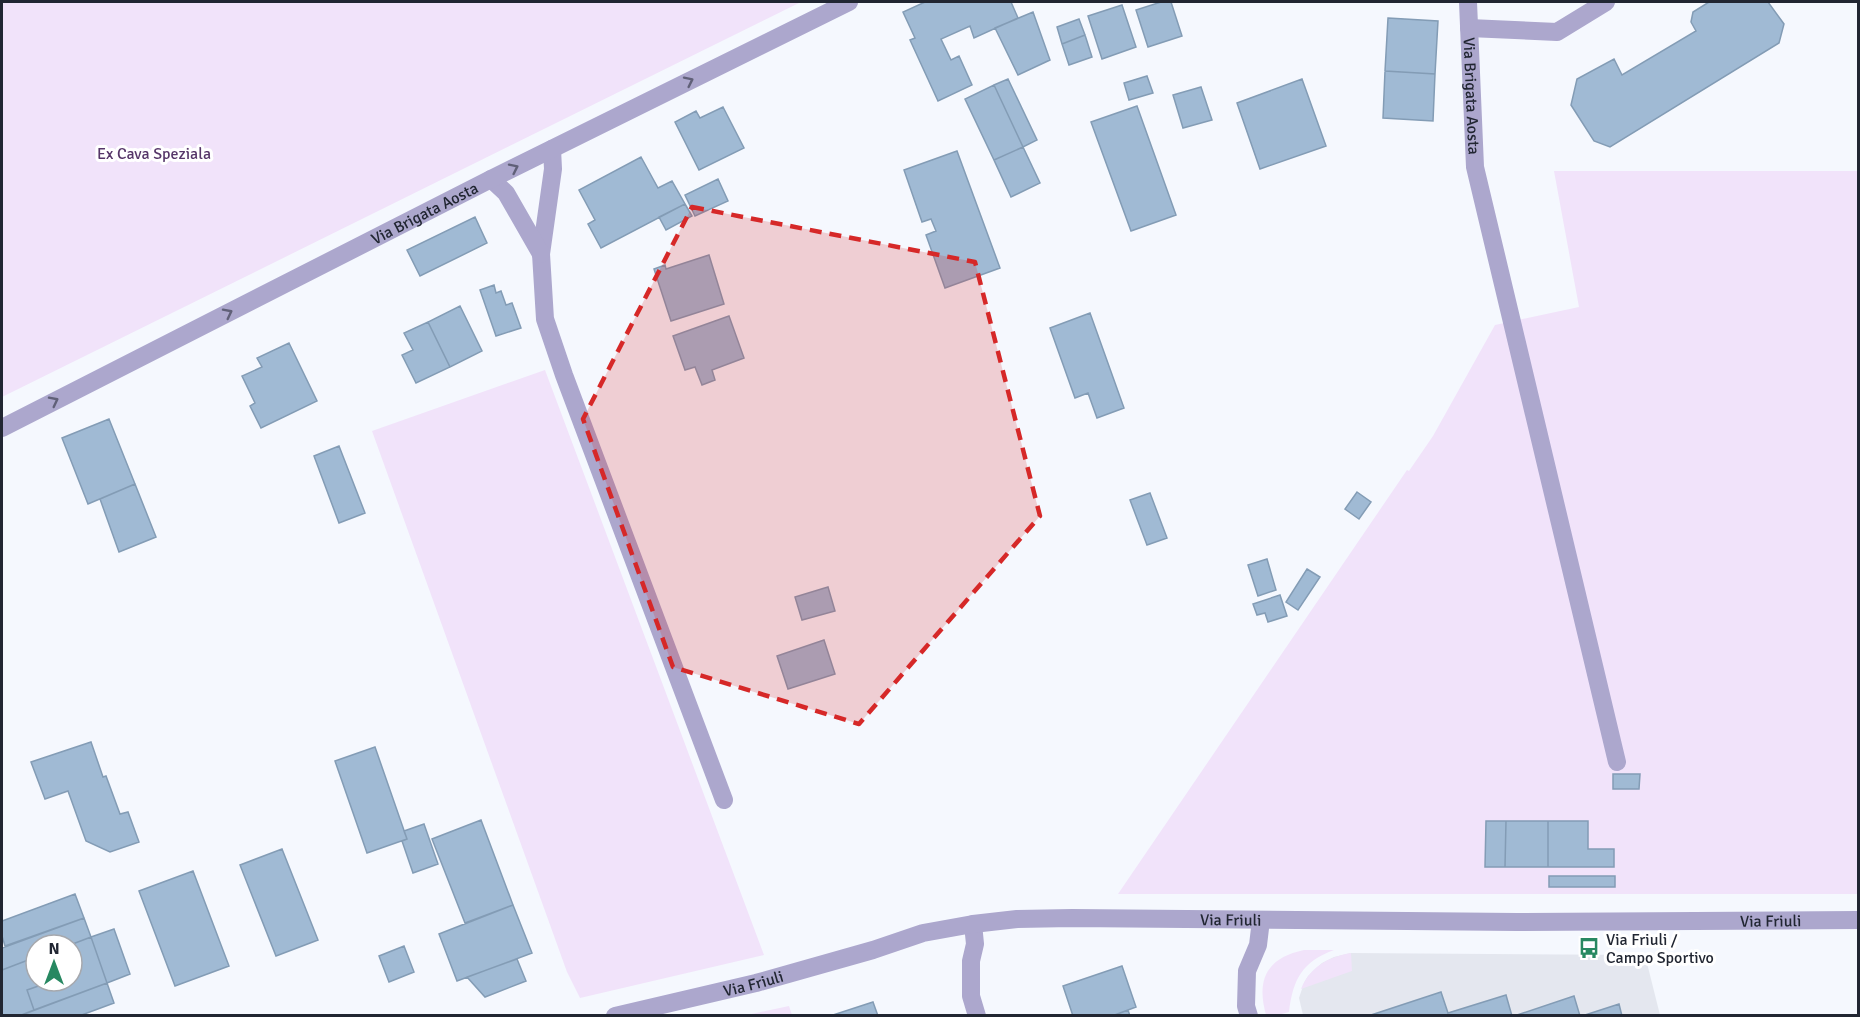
<svg xmlns="http://www.w3.org/2000/svg" width="1860" height="1017" font-family="Signika,sans-serif">
  <style>
    .built { fill: #e4e7ef }
    .green { fill: #f1e3fa }
    .building { fill: #a0bad4; stroke: #839cb5; stroke-width: 1.5 }
    .lines { fill: none; stroke-linecap: round; stroke-linejoin: round }
    .minor { stroke: #aca7cd; stroke-width: 18 }
    .oneway { stroke: #606078 }
    .marked { fill: #d62828; fill-opacity: 0.2; stroke: #d62828; stroke-width: 4.5; stroke-dasharray: 12 8; stroke-linejoin: round }
    .labels { text-anchor: middle; stroke-width: 6; stroke-linejoin: round; paint-order: stroke }
    .street-label { font-size: 16px; fill: #212632; stroke: #fff }
    .park-label { font-size: 16px; fill: #563669; stroke: #fff }
    .poi-label { font-size: 16px; fill: #212632; stroke: #fff; text-anchor: start }
  </style>
  <rect width="100%" height="100%" fill="#f5f8fe"/>
  <path class="built" d="M 1351,953 L 1645,955 L 1660,1015 L 1303,1015 L 1299,998 L 1304,983 L 1308,976 L 1322,963 L 1334,957 Z"/>
  <path class="green" d="M 2,2 L 801,2 L 2,397 Z
    M 1554,171 L 1858,171 L 1858,894 L 1118,894 L 1407,470 L 1409,471 L 1433,436 L 1495,325 L 1579,307 Z
    M 545,370 L 764,955 L 580,998 L 567,972 L 372,431 Z
    M 1304,950 L 1334,950 C 1302,962 1293,979 1289,1012 L 1278,1015 L 1266,1015 C 1256,979 1267,958 1304,950 Z
    M 1351,953 L 1352,971 L 1301,989 C 1310,967 1328,957 1351,953 Z
    M 789,1006 L 792,1015 L 747,1015 Z"/>
  <path class="building" d="M 925,2 L 1011,2 L 1018,18 L 974,38 L 970,26 L 941,39 L 951,60 L 959,56 L 972,85 L 938,101 L 910,40 L 915,38 L 903,12 Z
    M 1161,2 L 1171,2 L 1182,36 L 1148,47 L 1136,10 Z
    M 1709,2 L 1768,2 L 1784,24 L 1779,43 L 1610,147 L 1594,141 L 1571,105 L 1577,79 L 1614,59 L 1622,75 L 1696,31 L 1691,22 L 1693,12 Z
    M 1122,5 L 1136,47 L 1102,59 L 1088,16 Z
    M 1033,12 L 1050,60 L 1018,75 L 995,28 Z
    M 1388,18 L 1438,21 L 1435,74 L 1385,71 Z
    M 1079,19 L 1085,35 L 1062,44 L 1057,27 Z
    M 1085,35 L 1092,57 L 1069,65 L 1062,44 Z
    M 1385,71 L 1435,74 L 1433,121 L 1383,118 Z
    M 1147,76 L 1153,93 L 1129,100 L 1124,83 Z
    M 1008,79 L 1037,140 L 1023,147 L 994,85 Z
    M 1302,79 L 1326,146 L 1260,169 L 1237,103 Z
    M 994,85 L 1023,147 L 994,160 L 965,99 Z
    M 1201,87 L 1212,120 L 1183,128 L 1173,95 Z
    M 1137,106 L 1176,215 L 1131,231 L 1091,122 Z
    M 723,107 L 744,148 L 699,170 L 675,122 L 696,111 L 700,118 Z
    M 1023,147 L 1040,183 L 1011,197 L 994,160 Z
    M 957,151 L 1000,268 L 945,288 L 926,235 L 936,231 L 931,219 L 922,222 L 904,170 Z
    M 641,157 L 658,188 L 672,181 L 685,204 L 601,248 L 588,224 L 595,220 L 579,190 Z
    M 718,179 L 728,201 L 695,216 L 685,195 Z
    M 685,204 L 692,216 L 666,230 L 659,217 Z
    M 475,217 L 487,243 L 420,276 L 407,250 Z
    M 709,255 L 724,304 L 671,321 L 654,269 L 665,265 L 666,269 Z
    M 494,285 L 496,293 L 501,291 L 506,305 L 512,303 L 521,328 L 496,336 L 480,290 Z
    M 460,306 L 482,351 L 450,367 L 428,322 Z
    M 1090,313 L 1124,408 L 1097,418 L 1088,393 L 1075,398 L 1050,328 Z
    M 729,316 L 744,358 L 712,370 L 715,380 L 702,385 L 695,367 L 685,370 L 673,336 Z
    M 428,322 L 450,367 L 416,383 L 402,355 L 413,350 L 404,333 Z
    M 289,343 L 317,401 L 261,428 L 250,406 L 255,403 L 242,376 L 262,367 L 257,358 Z
    M 109,419 L 135,484 L 88,504 L 62,438 Z
    M 339,446 L 365,513 L 339,523 L 314,456 Z
    M 135,484 L 156,537 L 119,552 L 100,499 Z
    M 1357,492 L 1371,502 L 1359,519 L 1345,509 Z
    M 1150,493 L 1167,538 L 1147,545 L 1130,500 Z
    M 1267,559 L 1276,590 L 1258,596 L 1248,565 Z
    M 1307,569 L 1320,577 L 1298,610 L 1286,602 Z
    M 828,587 L 835,611 L 802,620 L 795,597 Z
    M 1280,595 L 1287,616 L 1268,622 L 1265,613 L 1257,615 L 1253,604 Z
    M 824,640 L 835,674 L 788,689 L 777,656 Z
    M 91,742 L 103,777 L 106,776 L 120,814 L 128,812 L 139,842 L 110,852 L 86,841 L 68,791 L 45,799 L 31,762 Z
    M 375,747 L 407,839 L 367,853 L 335,761 Z
    M 1613,774 L 1640,774 L 1639,789 L 1613,789 Z
    M 481,820 L 513,905 L 465,923 L 432,839 Z
    M 1486,821 L 1506,821 L 1505,867 L 1485,867 Z
    M 1506,821 L 1548,821 L 1548,867 L 1505,867 Z
    M 1548,821 L 1588,821 L 1588,849 L 1614,849 L 1614,867 L 1548,867 Z
    M 424,824 L 438,864 L 413,873 L 402,841 L 407,839 L 404,831 Z
    M 282,849 L 318,940 L 276,956 L 240,865 Z
    M 193,871 L 229,966 L 175,986 L 139,891 Z
    M 1549,876 L 1615,876 L 1615,887 L 1549,887 Z
    M 75,894 L 84,918 L 5,946 L 2,936 L 2,921 Z
    M 513,905 L 532,953 L 457,981 L 439,934 Z
    M 84,918 L 91,937 L 70,945 L 36,945 L 36,957 L 2,970 L 2,948 Z
    M 114,929 L 130,974 L 107,983 L 91,937 Z
    M 91,937 L 107,983 L 34,1010 L 27,990 L 47,983 L 46,981 L 72,981 L 72,945 L 70,945 Z
    M 404,946 L 414,972 L 389,982 L 379,956 Z
    M 36,957 L 36,981 L 46,981 L 47,983 L 27,990 L 34,1010 L 19,1016 L 2,1016 L 2,970 Z
    M 517,959 L 526,981 L 485,997 L 467,977 Z
    M 1122,966 L 1136,1007 L 1112,1016 L 1073,1016 L 1063,986 Z
    M 107,983 L 114,1003 L 79,1016 L 19,1016 Z
    M 1441,992 L 1448,1013 L 1506,995 L 1512,1016 L 1368,1016 Z
    M 1574,996 L 1580,1016 L 1514,1016 Z
    M 873,1002 L 878,1016 L 830,1016 Z
    M 1619,1004 L 1622,1016 L 1582,1016 Z
    M 1128,1010 L 1130,1016 L 1112,1016 Z"/>
  <g class="lines">
    <g class="minor">
      <path id="s1" d="M 1468,2 L 1475,167 L 1617,762"/>
      <path d="M 1469,28 L 1557,32 L 1606,2"/>
      <path d="M 552,149 L 553,169 L 541,254 L 545,319 L 564,375 L 724,800"/>
      <path d="M 491,179 L 506,193 L 541,254"/>
      <path id="s2" d="M 2,428 L 491,179 L 849,2"/>
      <path d="M 973,924 L 975,944 L 971,961 L 971,996 L 977,1016"/>
      <path id="s3" d="M 615,1016 L 756,983 L 873,950 L 923,933 L 973,924 L 1017,919 L 1072,918 L 1517,922 L 1858,920"/>
      <path d="M 1249,1016 L 1246,1006 L 1247,971 L 1258,945 L 1261,920"/>
    </g>
  </g>
  <defs><path id="oneway-chevron" d="M-2-3.5L2.5 0L-2 3.5" fill="none" stroke-width="1.6" stroke-linecap="round" stroke-linejoin="round" transform="scale(1.5)"/></defs>
  <g class="oneway">
    <use href="#oneway-chevron" transform="translate(689 81) rotate(-26)"/>
    <use href="#oneway-chevron" transform="translate(514 168) rotate(-26)"/>
    <use href="#oneway-chevron" transform="translate(228 313) rotate(-27)"/>
    <use href="#oneway-chevron" transform="translate(54 401) rotate(-27)"/>
  </g>
  <path class="marked" d="M 692,207 L 975,262 L 1040,516 L 859,724 L 673,667 L 583,419 Z"/>
  <defs>
    <symbol id="bus-bare" viewBox="-9 -9 18 18"><path d="M-5-6H5V4H4V6H2V4H-2V6H-4V4H-5ZM-3.5-4V0h7V-4ZM-3.5 1.2v1.5H-2V1.2ZM2 1.2v1.5H3.5V1.2Z" fill="#278861" stroke="#fff" stroke-width="2.5" paint-order="stroke"/></symbol>
  </defs>
  <g fill-rule="evenodd">
    <use href="#bus-bare" x="1574" y="933" width="30" height="30"/>
  </g>
  <g class="labels">
    <g class="street-label">
      <text dy="6" stroke="none"><textPath href="#s1" startOffset="94">Via Brigata Aosta</textPath></text>
      <text dy="6" stroke="none"><textPath href="#s2" startOffset="474">Via Brigata Aosta</textPath></text>
      <text dy="6" stroke="none"><textPath href="#s3" startOffset="628">Via Friuli</textPath></text>
      <text dy="6" stroke="none"><textPath href="#s3" startOffset="1168">Via Friuli</textPath></text>
      <text dy="6" stroke="none"><textPath href="#s3" startOffset="142">Via Friuli</textPath></text>
    </g>
    <g class="park-label">
      <text x="154" y="159">Ex Cava Speziala</text>
    </g>
    <g class="poi-label">
      <text x="1606" y="945">Via Friuli /<tspan x="1606" dy="18">Campo Sportivo</tspan></text>
    </g>
  </g>
  <rect width="1860" height="1017" fill="none" stroke="#212632" stroke-width="6"/>
  <g transform="translate(54 963)"><circle r="28" fill="#ffffff" stroke="#a6a8ad" stroke-width="1.5"/>
  <path d="M0-4.5L10 22L0 15L-10 22Z" fill="#278861"/>
  <text y="-9" font-size="16" font-weight="bold" text-anchor="middle" fill="#212632">N</text>
  </g>
</svg>
